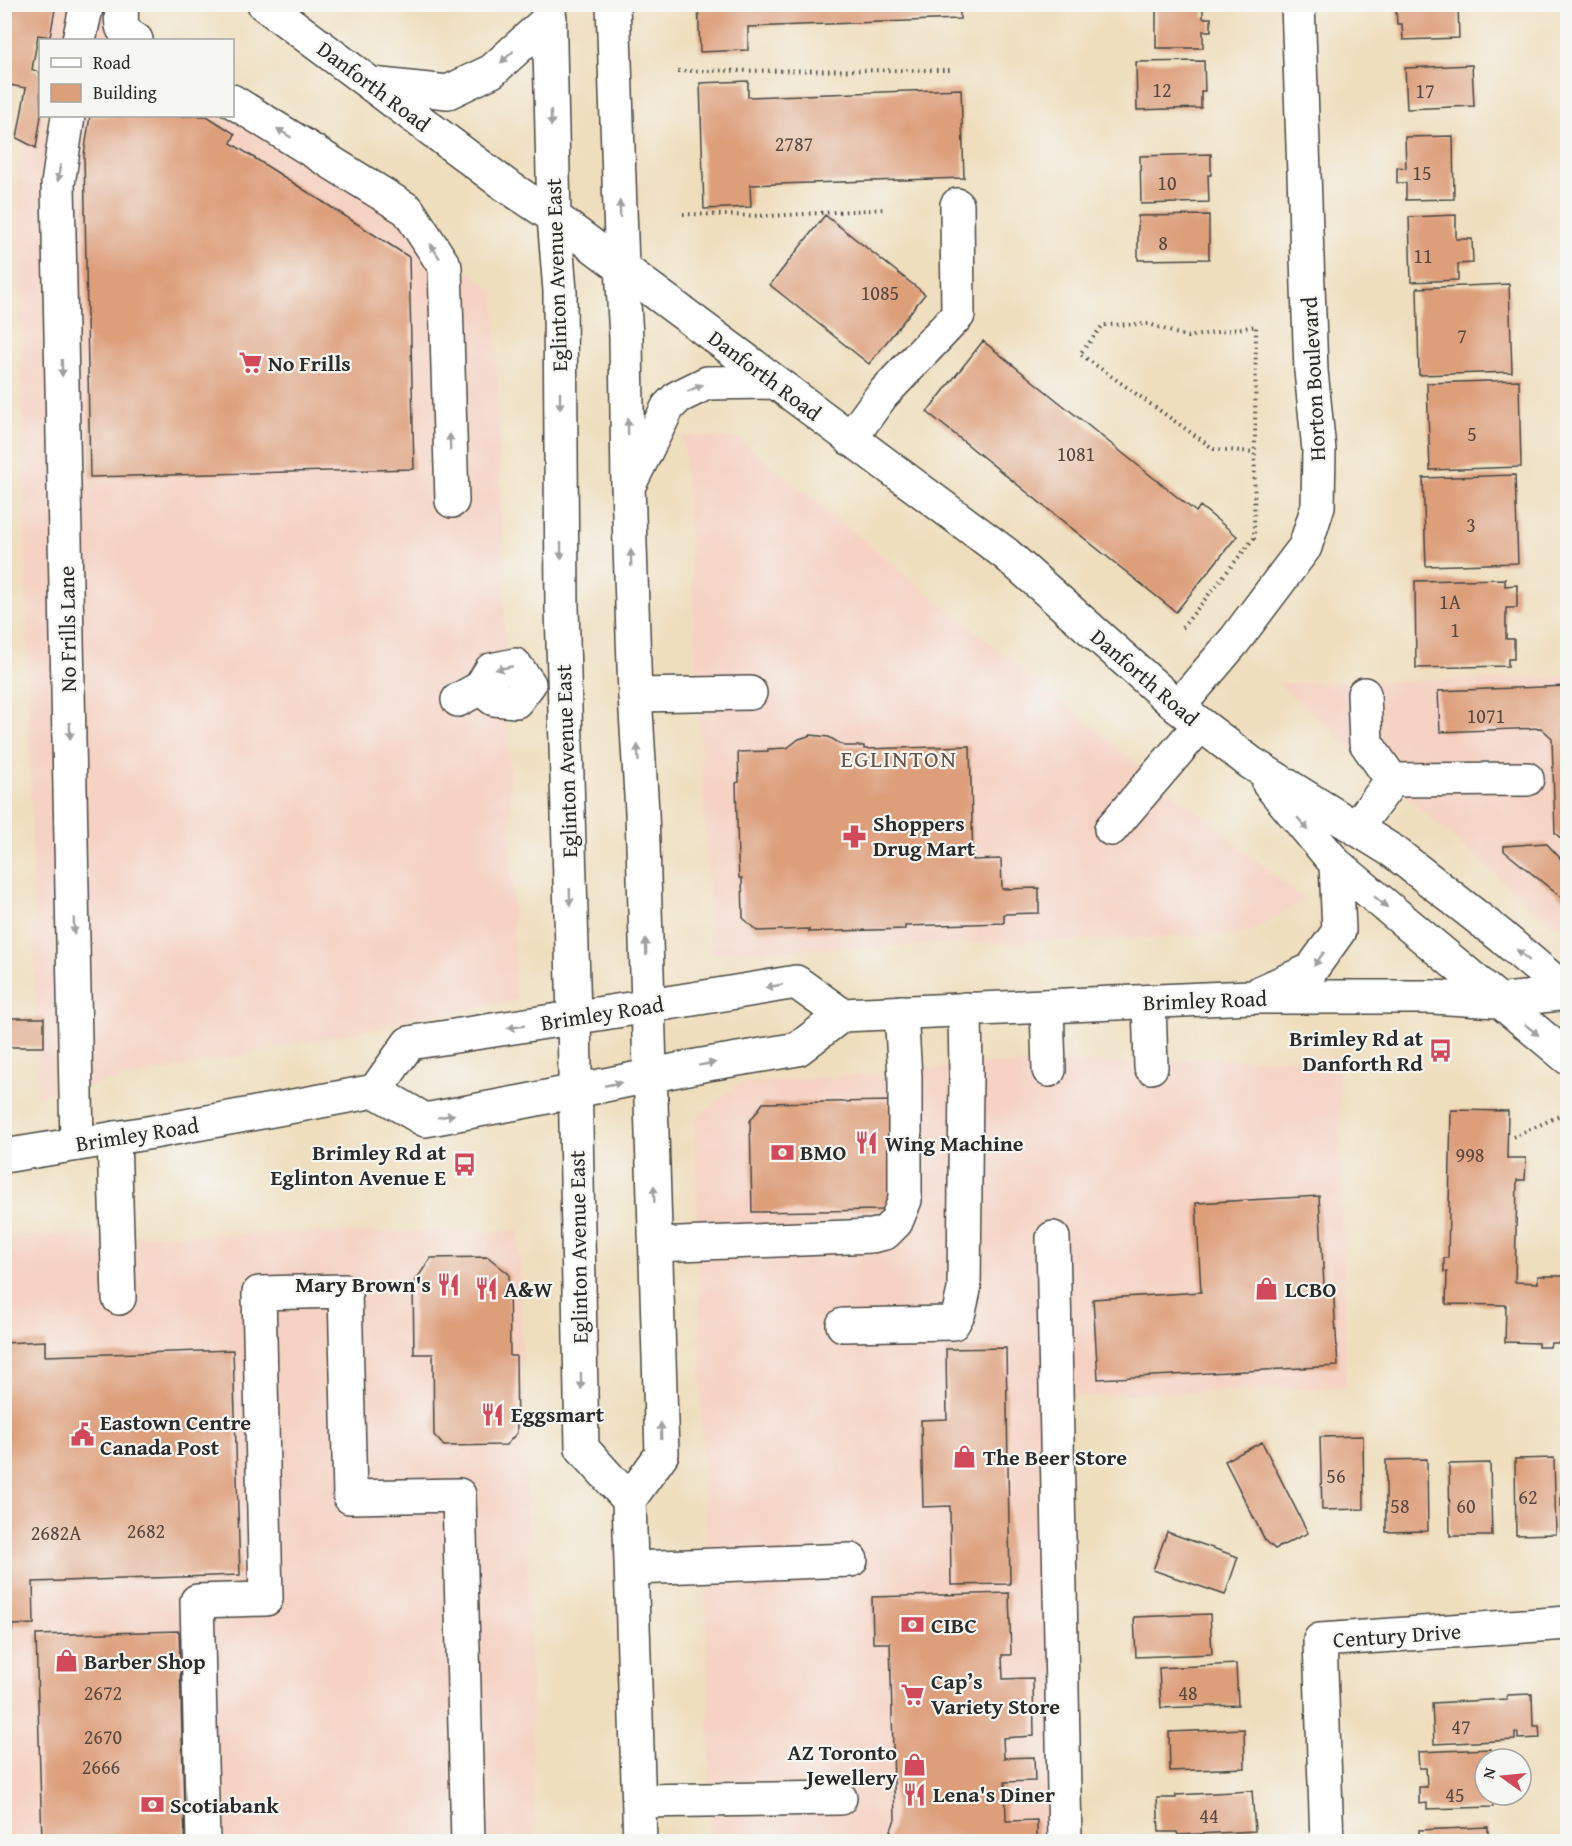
<svg xmlns="http://www.w3.org/2000/svg" width="1572" height="1846" font-family="'Gentium Book Plus',serif">
  <style>
    .built { fill: #f5d2c3 }
    .building { fill: #dd9e7a }
    .lines { fill: none; stroke-linecap: round; stroke-linejoin: round }
    .minor-casing { stroke: #484641; stroke-width: 36 }
    .major-casing { stroke: #484641; stroke-width: 36 }
    .path { stroke: #484641; stroke-width: 4; stroke-dasharray: 1.5 4.5; stroke-linecap: butt }
    .minor { stroke: #fff; stroke-width: 33 }
    .major { stroke: #fff; stroke-width: 33 }
    .oneway { fill: #a0a0a0 }
    .labels { text-anchor: middle; stroke-width: 4.5; stroke-linejoin: round; paint-order: stroke }
    .number-label { font-size: 20px; fill: #58483f }
    .street-label { font-size: 22px; fill: #2b2b2b; stroke: #f6f6f2 }
    .poi-label { font-size: 22px; font-weight: bold; fill: #2b2b2b; stroke: #f6f6f2; text-anchor: start }
    .neighbourhood-label { font-size: 24px; letter-spacing: 1.5px; fill: #695347; stroke: #f6f6f2 }
  </style>
  <rect width="100%" height="100%" fill="#f6f6f2"/>
  <filter id="ink" filterUnits="userSpaceOnUse"><feTurbulence type="fractalNoise" baseFrequency=".0167" numOctaves="2"/><feDisplacementMap in="SourceGraphic" scale="12" xChannelSelector="R" yChannelSelector="G"/><feConvolveMatrix kernelMatrix="1 2 1 2 8 2 1 2 1" color-interpolation-filters="sRGB"/></filter>
  <filter id="wash" filterUnits="userSpaceOnUse"><feTurbulence type="fractalNoise" baseFrequency=".008" numOctaves="4" result="noise"/><feDisplacementMap in="SourceGraphic" scale="24" xChannelSelector="R" yChannelSelector="G"/><feGaussianBlur stdDeviation="1.35" result="paint"/><feColorMatrix in="noise" values="0 0 0 0 0 0 0 0 0 0 0 0 0 0 0 0 0 1.4 0 .05"/><feComposite in="paint" operator="in"/></filter>
  <g filter="url(#wash)">
    <rect width="100%" height="100%" fill="#efdebd"/>
    <path class="built" d="M 52,4 L 104,5 L 153,40 L 45,40 Z
      M 40,60 L 40,116 L 232,116 L 233,98 L 495,291 L 516,1000 L 37,1096 L 17,170 Z
      M 683,435 L 738,438 L 1305,900 L 1247,934 L 712,953 Z
      M 1567,677 L 1567,925 L 1552,925 L 1277,683 Z
      M 1339,1057 L 1346,1387 L 1053,1397 L 1066,1841 L 711,1841 L 695,1118 L 738,1084 L 984,1064 Z
      M 519,1231 L 535,1841 L 5,1841 L 4,1236 Z"/>
    <g id="blocks">
      <path class="building" d="M 4,4 L 56,4 L 50,37 L 38,35 L 32,70 L 40,72 L 41,116 L 36,148 L 17,138 L 26,88 L 4,84 Z
        M 698,4 L 960,4 L 960,19 L 748,27 L 748,50 L 700,52 Z
        M 1144,4 L 1203,4 L 1203,18 L 1211,18 L 1211,31 L 1203,31 L 1203,48 L 1156,48 L 1156,9 L 1144,9 Z
        M 1400,4 L 1458,4 L 1459,38 L 1403,40 L 1402,24 L 1397,24 L 1396,9 L 1401,9 Z
        M 1204,61 L 1205,91 L 1201,91 L 1201,108 L 1137,110 L 1136,62 Z
        M 1472,65 L 1474,106 L 1407,109 L 1405,68 Z
        M 748,81 L 748,97 L 961,89 L 964,178 L 750,185 L 751,207 L 704,209 L 700,83 Z
        M 90,116 L 207,116 L 235,134 L 231,143 L 409,257 L 414,469 L 90,477 L 84,155 Z
        M 1453,136 L 1454,199 L 1406,200 L 1406,183 L 1397,183 L 1397,167 L 1406,168 L 1405,137 Z
        M 1211,154 L 1211,175 L 1208,175 L 1209,202 L 1141,204 L 1140,156 Z
        M 825,215 L 925,294 L 869,364 L 770,285 Z
        M 1209,215 L 1209,259 L 1138,260 L 1138,216 Z
        M 1456,215 L 1456,239 L 1472,239 L 1473,263 L 1458,264 L 1458,280 L 1411,282 L 1409,217 Z
        M 1509,284 L 1512,372 L 1419,375 L 1417,288 Z
        M 983,341 L 1196,512 L 1200,506 L 1237,536 L 1176,612 L 927,412 Z
        M 1519,380 L 1521,467 L 1430,470 L 1427,383 Z
        M 1515,475 L 1518,563 L 1426,566 L 1423,478 Z
        M 1505,579 L 1505,586 L 1517,585 L 1517,608 L 1506,608 L 1506,639 L 1514,639 L 1514,659 L 1508,659 L 1508,666 L 1416,668 L 1415,581 Z
        M 1568,686 L 1568,845 L 1555,833 L 1552,738 L 1541,728 L 1440,732 L 1438,691 Z
        M 811,735 L 829,737 L 844,746 L 864,746 L 864,749 L 970,746 L 973,860 L 1001,859 L 1002,889 L 1039,888 L 1039,913 L 1004,914 L 1004,923 L 905,926 L 905,929 L 809,932 L 809,929 L 757,931 L 743,918 L 742,878 L 739,878 L 738,860 L 736,783 L 739,782 L 738,752 L 768,751 L 768,749 L 787,748 L 799,739 Z
        M 1546,843 L 1562,860 L 1568,856 L 1568,903 L 1504,851 L 1504,846 Z
        M 4,1018 L 44,1018 L 44,1047 L 4,1047 Z
        M 894,1101 L 896,1196 L 882,1210 L 752,1212 L 750,1121 L 763,1103 Z
        M 1451,1110 L 1508,1111 L 1507,1158 L 1526,1158 L 1525,1180 L 1517,1180 L 1515,1282 L 1538,1283 L 1538,1276 L 1568,1276 L 1568,1343 L 1551,1343 L 1550,1347 L 1538,1347 L 1538,1343 L 1505,1342 L 1506,1305 L 1446,1304 L 1447,1272 L 1444,1272 L 1444,1258 L 1448,1258 Z
        M 1319,1196 L 1324,1285 L 1333,1285 L 1338,1366 L 1098,1379 L 1093,1299 L 1201,1292 L 1196,1203 Z
        M 488,1257 L 509,1274 L 510,1356 L 516,1356 L 517,1433 L 506,1445 L 444,1446 L 434,1435 L 433,1354 L 414,1354 L 413,1284 L 431,1258 Z
        M 45,1341 L 45,1356 L 233,1350 L 240,1575 L 33,1582 L 34,1624 L 12,1625 L 12,1632 L 10,1632 L 4,1449 L 4,1343 Z
        M 1006,1348 L 1010,1584 L 951,1585 L 950,1506 L 923,1507 L 921,1420 L 947,1419 L 946,1349 Z
        M 1363,1436 L 1364,1509 L 1322,1510 L 1320,1437 Z
        M 1262,1442 L 1308,1533 L 1275,1549 L 1265,1540 L 1225,1461 Z
        M 1554,1458 L 1556,1534 L 1516,1535 L 1515,1459 Z
        M 1427,1459 L 1428,1531 L 1386,1532 L 1386,1460 Z
        M 1490,1463 L 1492,1536 L 1450,1536 L 1449,1464 Z
        M 1561,1493 L 1568,1493 L 1568,1531 L 1561,1531 Z
        M 1167,1532 L 1238,1557 L 1225,1595 L 1153,1570 Z
        M 1009,1593 L 1011,1655 L 1002,1655 L 1003,1679 L 1033,1678 L 1034,1736 L 1003,1738 L 1004,1758 L 1034,1757 L 1035,1781 L 1005,1782 L 1006,1821 L 1037,1820 L 1037,1842 L 887,1842 L 895,1819 L 890,1643 L 873,1643 L 872,1597 Z
        M 1210,1614 L 1212,1654 L 1136,1657 L 1134,1617 Z
        M 179,1631 L 185,1842 L 42,1842 L 36,1635 Z
        M 1236,1664 L 1238,1705 L 1161,1708 L 1159,1668 Z
        M 1532,1694 L 1533,1726 L 1539,1726 L 1540,1738 L 1518,1739 L 1518,1733 L 1515,1733 L 1515,1740 L 1434,1744 L 1432,1703 L 1507,1699 L 1507,1695 Z
        M 1244,1729 L 1245,1768 L 1170,1771 L 1169,1732 Z
        M 1491,1749 L 1491,1759 L 1485,1759 L 1485,1795 L 1492,1795 L 1493,1807 L 1427,1809 L 1427,1803 L 1419,1804 L 1419,1787 L 1427,1787 L 1426,1768 L 1419,1768 L 1418,1752 Z
        M 1252,1791 L 1255,1831 L 1178,1835 L 1177,1832 L 1159,1832 L 1157,1798 L 1176,1798 L 1176,1795 Z
        M 1488,1827 L 1488,1842 L 1419,1842 L 1419,1830 Z"/>
    </g>
  </g>
  <g filter="url(#ink)">
    <use href="#blocks" fill-opacity="0" stroke="#484641" stroke-width="1.5"/>
    <g class="lines">
      <defs>
        <path id="minor" d="M 121,4 C 123,24 116,28 136,40
          M 79,40 L 87,4
          M 232,101 L 408,210 L 445,267 L 452,501
          M 68,116 L 58,184 L 77,1144
          M 850,439 L 882,395 L 958,315 L 957,205
          M 480,688 L 494,699 L 516,701 L 529,684
          M 1364,694 L 1366,743 L 1392,780
          M 635,695 L 750,693
          M 458,700 L 480,688 L 491,670 L 515,665 L 529,684
          M 1178,707 L 1235,640 L 1305,547 L 1318,506 L 1319,450 L 1311,371 L 1298,4
          M 1356,828 L 1392,780 L 1527,779
          M 1111,829 L 1200,725
          M 1149,1002 L 1151,1067
          M 1047,1006 L 1049,1070
          M 114,1138 L 119,1298
          M 1053,1238 L 1065,1842
          M 656,1245 L 872,1236 L 885,1233 L 896,1222 L 905,1200 L 905,1077 L 901,1012
          M 843,1325 L 953,1323 L 959,1312 L 964,1290 L 966,1074 L 965,1009
          M 632,1568 L 851,1560
          M 639,1801 L 840,1798
          M 203,1842 L 197,1601 L 266,1599 L 259,1293 L 345,1291 L 350,1497 L 459,1495 L 468,1842
          M 1327,1842 L 1320,1640 L 1568,1623"/>
        <path id="major" d="M 264,4 L 504,184 L 554,217 L 1006,554 L 1178,707 L 1251,763 L 1394,852 L 1501,936 L 1568,993
          M 549,4 L 554,217 L 560,291 L 562,607 L 574,1017 L 582,1448 L 629,1500
          M 613,4 L 622,267 L 626,338 L 628,485 L 635,695 L 642,812 L 662,1454 L 629,1500 L 640,1842
          M 371,84 L 448,92 L 492,71 L 550,18
          M 631,481 L 668,407 L 678,397 L 707,383 L 774,382
          M 1269,784 L 1336,864 L 1568,1058
          M 1261,992 L 1311,970 L 1339,931 L 1336,864
          M 375,1091 L 409,1043 C 538,1023 667,1004 796,982 L 842,1015
          M 4,1156 L 153,1132 L 375,1091 L 425,1120 L 527,1101 L 702,1065 L 798,1049 L 842,1015 L 1250,997 L 1433,997 L 1497,1001 L 1568,993"/>
      </defs>
      <use href="#minor" class="minor-casing"/>
      <use href="#major" class="major-casing"/>
      <path class="path" d="M 678,71 L 951,70
        M 683,214 L 770,216 L 885,209
        M 1182,628 L 1254,538 L 1256,326 L 1187,337 L 1149,324 L 1103,325 L 1080,354 L 1214,449 L 1255,452
        M 1513,1137 L 1568,1112"/>
      <use href="#minor" class="minor"/>
      <use href="#major" class="major"/>
    </g>
    <defs><path id="oneway-solid" d="M-6-.8H1V-3.2L6.5 0L1 3.2V.8H-6Z" transform="scale(1.5)"/></defs>
    <g class="oneway">
      <use href="#oneway-solid" transform="translate(507 57) rotate(137)"/>
      <use href="#oneway-solid" transform="translate(551 118) rotate(89)"/>
      <use href="#oneway-solid" transform="translate(284 133) rotate(-148)"/>
      <use href="#oneway-solid" transform="translate(59 173) rotate(98)"/>
      <use href="#oneway-solid" transform="translate(620 209) rotate(-92)"/>
      <use href="#oneway-solid" transform="translate(435 251) rotate(-123)"/>
      <use href="#oneway-solid" transform="translate(62 368) rotate(89)"/>
      <use href="#oneway-solid" transform="translate(695 388) rotate(-25)"/>
      <use href="#oneway-solid" transform="translate(560 401) rotate(90)"/>
      <use href="#oneway-solid" transform="translate(628 427) rotate(-91)"/>
      <use href="#oneway-solid" transform="translate(450 442) rotate(-92)"/>
      <use href="#oneway-solid" transform="translate(561 551) rotate(90)"/>
      <use href="#oneway-solid" transform="translate(631 558) rotate(-92)"/>
      <use href="#oneway-solid" transform="translate(504 668) rotate(169)"/>
      <use href="#oneway-solid" transform="translate(70 731) rotate(89)"/>
      <use href="#oneway-solid" transform="translate(638 753) rotate(-93)"/>
      <use href="#oneway-solid" transform="translate(1303 824) rotate(50)"/>
      <use href="#oneway-solid" transform="translate(570 897) rotate(88)"/>
      <use href="#oneway-solid" transform="translate(1381 902) rotate(40)"/>
      <use href="#oneway-solid" transform="translate(74 926) rotate(89)"/>
      <use href="#oneway-solid" transform="translate(646 947) rotate(-92)"/>
      <use href="#oneway-solid" transform="translate(1523 955) rotate(-139)"/>
      <use href="#oneway-solid" transform="translate(1319 959) rotate(126)"/>
      <use href="#oneway-solid" transform="translate(774 986) rotate(170)"/>
      <use href="#oneway-solid" transform="translate(516 1027) rotate(171)"/>
      <use href="#oneway-solid" transform="translate(1532 1030) rotate(39)"/>
      <use href="#oneway-solid" transform="translate(707 1064) rotate(-10)"/>
      <use href="#oneway-solid" transform="translate(613 1084) rotate(-11)"/>
      <use href="#oneway-solid" transform="translate(446 1116) rotate(-10)"/>
      <use href="#oneway-solid" transform="translate(654 1194) rotate(-92)"/>
      <use href="#oneway-solid" transform="translate(581 1381) rotate(89)"/>
      <use href="#oneway-solid" transform="translate(661 1431) rotate(-92)"/>
    </g>
  </g>
  <defs>
    <symbol id="supermarket-bare" viewBox="-9 -9 18 18"><path d="M-6-5.5h2.5l.6 2H6L4.5 2H-2.5L-4.4-4H-6ZM-1.5 3.2a1.3 1.3 0 1 0 .1 0ZM3 3.2a1.3 1.3 0 1 0 .1 0Z" fill="#d1495b" stroke="#f6f6f2" stroke-width="2.5" paint-order="stroke"/></symbol>
    <symbol id="pharmacy-bare" viewBox="-9 -9 18 18"><path d="M-2-6h4v4h4v4h-4v4h-4v-4h-4v-4h4Z" fill="#d1495b" stroke="#f6f6f2" stroke-width="2.5" paint-order="stroke"/></symbol>
    <symbol id="bus-bare" viewBox="-9 -9 18 18"><path d="M-5-6H5V4H4V6H2V4H-2V6H-4V4H-5ZM-3.5-4V0h7V-4ZM-3.5 1.2v1.5H-2V1.2ZM2 1.2v1.5H3.5V1.2Z" fill="#d1495b" stroke="#f6f6f2" stroke-width="2.5" paint-order="stroke"/></symbol>
    <symbol id="restaurant-bare" viewBox="-9 -9 18 18"><path d="M-5-6h1v4h1v-4h1v4h1v-4h1v5L-1.5 .5V6h-2V.5L-5-1ZM5-6V6H3V1.5H1.5Q1.5-4 5-6Z" fill="#d1495b" stroke="#f6f6f2" stroke-width="2.5" paint-order="stroke"/></symbol>
    <symbol id="bank-bare" viewBox="-9 -9 18 18"><path d="M-6-4H6V4H-6ZM0-2.3a2.3 2.3 0 1 0 0 4.6a2.3 2.3 0 1 0 0-4.6Z" fill="#d1495b" stroke="#f6f6f2" stroke-width="2.5" paint-order="stroke"/></symbol>
    <symbol id="shop-bare" viewBox="-9 -9 18 18"><path d="M-5-2.5h2.3a2.7 3.5 0 0 1 5.4 0H5L5.5 6h-11ZM-1.5-2.5h3a1.5 2.3 0 0 0-3 0Z" fill="#d1495b" stroke="#f6f6f2" stroke-width="2.5" paint-order="stroke"/></symbol>
    <symbol id="civic-bare" viewBox="-9 -9 18 18"><path d="M-.6-6.5H3V-4.5H.6V-3L4-1V1h2V6H-6V1h2V-1L-.6-3ZM-1.2 2.5V6h2.4V2.5Z" fill="#d1495b" stroke="#f6f6f2" stroke-width="2.5" paint-order="stroke"/></symbol>
  </defs>
  <g fill-rule="evenodd">
    <use href="#supermarket-bare" x="234" y="346" width="33" height="33"/>
    <use href="#pharmacy-bare" x="838" y="820" width="33" height="33"/>
    <use href="#bus-bare" x="1424" y="1034" width="33" height="33"/>
    <use href="#restaurant-bare" x="850" y="1126" width="33" height="33"/>
    <use href="#bank-bare" x="766" y="1136" width="33" height="33"/>
    <use href="#bus-bare" x="448" y="1148" width="33" height="33"/>
    <use href="#restaurant-bare" x="432" y="1268" width="33" height="33"/>
    <use href="#restaurant-bare" x="470" y="1272" width="33" height="33"/>
    <use href="#shop-bare" x="1250" y="1272" width="33" height="33"/>
    <use href="#restaurant-bare" x="476" y="1398" width="33" height="33"/>
    <use href="#civic-bare" x="66" y="1418" width="33" height="33"/>
    <use href="#shop-bare" x="948" y="1440" width="33" height="33"/>
    <use href="#bank-bare" x="896" y="1608" width="33" height="33"/>
    <use href="#shop-bare" x="50" y="1644" width="33" height="33"/>
    <use href="#supermarket-bare" x="896" y="1678" width="33" height="33"/>
    <use href="#shop-bare" x="898" y="1748" width="33" height="33"/>
    <use href="#restaurant-bare" x="898" y="1778" width="33" height="33"/>
    <use href="#bank-bare" x="136" y="1788" width="33" height="33"/>
  </g>
  <g class="labels">
    <g class="number-label">
      <text x="1162" y="97">12</text>
      <text x="1425" y="98">17</text>
      <text x="794" y="151">2787</text>
      <text x="1422" y="180">15</text>
      <text x="1167" y="190">10</text>
      <text x="1163" y="250">8</text>
      <text x="1423" y="263">11</text>
      <text x="880" y="300">1085</text>
      <text x="1462" y="343">7</text>
      <text x="1472" y="441">5</text>
      <text x="1076" y="461">1081</text>
      <text x="1471" y="532">3</text>
      <text x="1450" y="609">1A</text>
      <text x="1455" y="637">1</text>
      <text x="1486" y="723">1071</text>
      <text x="1470" y="1162">998</text>
      <text x="1336" y="1483">56</text>
      <text x="1528" y="1504">62</text>
      <text x="1400" y="1513">58</text>
      <text x="1466" y="1513">60</text>
      <text x="146" y="1538">2682</text>
      <text x="56" y="1540">2682A</text>
      <text x="103" y="1700">2672</text>
      <text x="1188" y="1700">48</text>
      <text x="1461" y="1734">47</text>
      <text x="103" y="1744">2670</text>
      <text x="101" y="1774">2666</text>
      <text x="1455" y="1802">45</text>
      <text x="1209" y="1823">44</text>
    </g>
    <g class="street-label">
      <text transform="translate(374 86) rotate(37)" y="8">Danforth Road</text>
      <text transform="translate(556 275) rotate(-92)" y="8">Eglinton Avenue East</text>
      <text transform="translate(765 375) rotate(37)" y="8">Danforth Road</text>
      <text transform="translate(1313 379) rotate(-93)" y="8">Horton Boulevard</text>
      <text transform="translate(67 629) rotate(-91)" y="8">No Frills Lane</text>
      <text transform="translate(1145 677) rotate(41)" y="8">Danforth Road</text>
      <text transform="translate(566 761) rotate(-92)" y="8">Eglinton Avenue East</text>
      <text transform="translate(1205 1000) rotate(-2)" y="8">Brimley Road</text>
      <text transform="translate(602 1013) rotate(-9)" y="8">Brimley Road</text>
      <text transform="translate(137 1134) rotate(-9)" y="8">Brimley Road</text>
      <text transform="translate(578 1247) rotate(-91)" y="8">Eglinton Avenue East</text>
      <text transform="translate(1397 1635) rotate(-4)" y="8">Century Drive</text>
    </g>
    <g class="poi-label">
      <text x="268" y="371">No Frills</text>
      <text x="873" y="831">Shoppers<tspan x="873" dy="25">Drug Mart</tspan></text>
      <text x="1423" y="1046" text-anchor="end">Brimley Rd at<tspan x="1423" dy="25">Danforth Rd</tspan></text>
      <text x="885" y="1151">Wing Machine</text>
      <text x="446" y="1160" text-anchor="end">Brimley Rd at<tspan x="446" dy="25">Eglinton Avenue E</tspan></text>
      <text x="800" y="1160">BMO</text>
      <text x="431" y="1292" text-anchor="end">Mary Brown's</text>
      <text x="504" y="1297">A&amp;W</text>
      <text x="1285" y="1297">LCBO</text>
      <text x="511" y="1422">Eggsmart</text>
      <text x="100" y="1430">Eastown Centre<tspan x="100" dy="25">Canada Post</tspan></text>
      <text x="983" y="1465">The Beer Store</text>
      <text x="931" y="1633">CIBC</text>
      <text x="84" y="1669">Barber Shop</text>
      <text x="931" y="1689">Cap’s<tspan x="931" dy="25">Variety Store</tspan></text>
      <text x="897" y="1760" text-anchor="end">AZ Toronto<tspan x="897" dy="25">Jewellery</tspan></text>
      <text x="933" y="1802">Lena's Diner</text>
      <text x="170" y="1813">Scotiabank</text>
    </g>
    <g class="neighbourhood-label">
      <text x="899" y="767">EGLINTON</text>
    </g>
  </g>
  <rect width="1572" height="1846" fill="none" stroke="#f6f6f2" stroke-width="24"/>
  <rect x="39" y="39" width="195" height="78" fill="#f6f6f2" stroke="#a5a5a2" stroke-width="1.5"/>
  <rect x="51" y="58" width="30" height="9" fill="#ffffff" stroke="#a5a5a2" stroke-width="1.5"/>
  <text x="93" y="69" font-size="18" fill="#2b2b2b">Road</text>
  <rect x="51" y="84" width="30" height="18" fill="#dd9e7a" stroke="#a5a5a2" stroke-width="1.5"/>
  <text x="93" y="99" font-size="18" fill="#2b2b2b">Building</text>
  <g transform="translate(1503 1777) rotate(285)"><circle r="28" fill="#f6f6f2" stroke="#a5a5a2" stroke-width="1.5"/>
  <path d="M0-4.5L10 22L0 15L-10 22Z" fill="#d1495b"/>
  <text y="-9" font-size="16" font-weight="bold" text-anchor="middle" fill="#2b2b2b">N</text>
  </g>
</svg>
